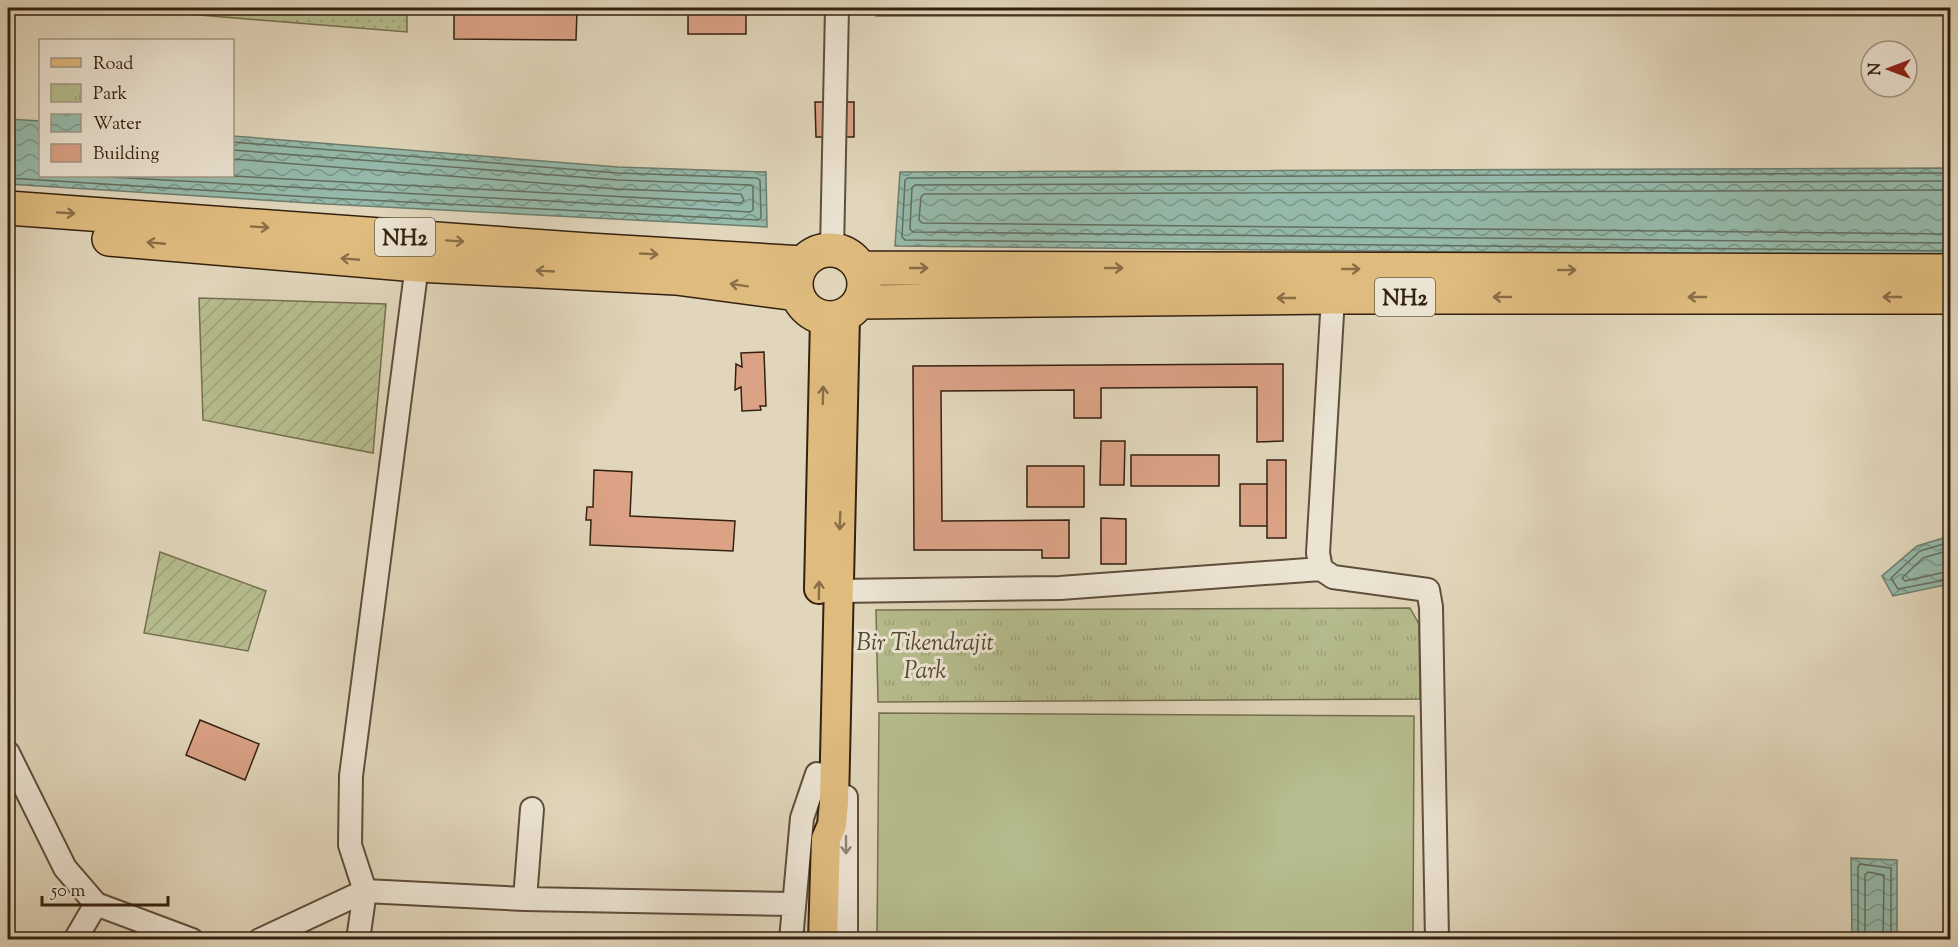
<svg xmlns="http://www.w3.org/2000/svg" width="1958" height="947" font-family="'Sorts Mill Goudy',serif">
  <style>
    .grass { fill: url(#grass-dots); stroke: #756f4f; stroke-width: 1.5 }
    .park { fill: url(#park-tufts); stroke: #756f4f; stroke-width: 1.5 }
    .garden { fill: url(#garden-furrows); stroke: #756f4f; stroke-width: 1.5 }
    .pitch { fill: #b6bd8e; stroke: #756f4f; stroke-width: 1.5 }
    .water { fill: url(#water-waves); stroke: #6e7d6d; stroke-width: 1.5 }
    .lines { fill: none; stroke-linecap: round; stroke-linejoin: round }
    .shore { stroke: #646e5e; stroke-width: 1.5 }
    .building { fill: #dba286; stroke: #342110; stroke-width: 1.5 }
    .minor-casing { stroke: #5f4e3b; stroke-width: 26 }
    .major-casing { stroke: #342110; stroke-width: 32 }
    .highway-casing { stroke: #342110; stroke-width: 36 }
    .minor { stroke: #ece4d3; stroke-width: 22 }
    .major { stroke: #e0bb7e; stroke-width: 28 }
    .highway { stroke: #e0bb7e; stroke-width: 33 }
    .oneway { stroke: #8a6e47 }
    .oneway2 { stroke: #908272 }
    .labels { text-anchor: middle; stroke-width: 6; stroke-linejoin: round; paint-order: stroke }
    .shield { fill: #ece4d3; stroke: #6b5c4a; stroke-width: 1.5 }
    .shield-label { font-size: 22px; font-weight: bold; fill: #342110 }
    .park-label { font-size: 24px; font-style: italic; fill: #544830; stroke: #ece4d3 }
  </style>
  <defs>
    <pattern id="grass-dots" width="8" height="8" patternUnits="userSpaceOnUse" patternTransform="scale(1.5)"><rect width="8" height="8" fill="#b6bd8e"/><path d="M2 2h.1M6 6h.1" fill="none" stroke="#9da279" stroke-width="1.8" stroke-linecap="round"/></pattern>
    <pattern id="park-tufts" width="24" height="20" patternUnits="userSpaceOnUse" patternTransform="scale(1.5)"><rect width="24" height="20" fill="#b6bd8e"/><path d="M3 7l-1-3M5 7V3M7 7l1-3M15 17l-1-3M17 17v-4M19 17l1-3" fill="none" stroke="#9da279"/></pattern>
    <pattern id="garden-furrows" width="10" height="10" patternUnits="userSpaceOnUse" patternTransform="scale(1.5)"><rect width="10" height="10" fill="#b6bd8e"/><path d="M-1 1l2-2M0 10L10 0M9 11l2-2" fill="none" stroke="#9da279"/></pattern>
    <pattern id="water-waves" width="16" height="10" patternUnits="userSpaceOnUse" patternTransform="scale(1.5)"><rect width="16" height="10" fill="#95baab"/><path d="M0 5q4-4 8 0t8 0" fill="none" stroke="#7a978a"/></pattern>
  </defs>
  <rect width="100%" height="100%" fill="#e1d6bb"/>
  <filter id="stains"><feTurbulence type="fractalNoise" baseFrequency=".00333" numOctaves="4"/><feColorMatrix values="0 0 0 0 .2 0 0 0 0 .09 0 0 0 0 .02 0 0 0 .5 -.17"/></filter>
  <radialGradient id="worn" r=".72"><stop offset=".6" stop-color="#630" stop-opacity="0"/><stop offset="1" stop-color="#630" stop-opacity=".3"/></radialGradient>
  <path class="grass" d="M 114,8 L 407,8 L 407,32 Z
    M 876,8 L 1950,8 L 1950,16 L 876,16 Z"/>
  <path class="park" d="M 1410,608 L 1419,624 L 1420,699 L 878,702 L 876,610 Z"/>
  <path class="garden" d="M 199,298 L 386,304 L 373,453 L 203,420 Z
    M 160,552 L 266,591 L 248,651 L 144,633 Z"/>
  <path class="pitch" d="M 879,713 L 1414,716 L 1413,939 L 877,939 Z"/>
  <path class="water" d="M 8,119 L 40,121 L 40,176 L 232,176 L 233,136 L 618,167 L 766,172 L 767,227 L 326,204 L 8,184 Z
    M 1950,168 L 1950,257 L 895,246 L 900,172 Z
    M 1950,536 L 1950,584 L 1893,596 L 1882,576 L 1917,546 Z
    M 1851,858 L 1897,860 L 1897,939 L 1852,939 Z"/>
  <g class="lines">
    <path class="shore" d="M 1950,173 L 908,178 L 905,180 L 902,237 L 905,240 L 1950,251
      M 91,176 L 750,212 L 753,210 L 753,187 L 750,185 L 618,180 L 232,150
      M 232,176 L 741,203 L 744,200 L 741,194 L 617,189 L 232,159
      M 8,178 L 327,198 L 758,220 L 761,218 L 760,180 L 757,178 L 618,173 L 232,142
      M 1950,181 L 915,185 L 912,188 L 910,229 L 913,232 L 1950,243
      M 1950,190 L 924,194 L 921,197 L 919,220 L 922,223 L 1950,234
      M 1950,542 L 1920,551 L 1891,578 L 1898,589 L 1950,579
      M 1950,550 L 1923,558 L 1902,578 L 1905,581 L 1950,571
      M 1858,940 L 1858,867 L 1860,864 L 1891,868 L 1891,940
      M 1865,940 L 1865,875 L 1868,872 L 1884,875 L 1883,940"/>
  </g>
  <path class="building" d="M 454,8 L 577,10 L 576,40 L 454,39 Z
    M 688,10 L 746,10 L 746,34 L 688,34 Z
    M 815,102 L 854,102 L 854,137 L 816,137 Z
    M 764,352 L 766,406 L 760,406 L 761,410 L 742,411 L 741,387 L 735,390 L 736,364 L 742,367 L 741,353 Z
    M 1283,364 L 1283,441 L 1257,442 L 1257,387 L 1101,388 L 1101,418 L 1074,418 L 1074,390 L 941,391 L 942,521 L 1069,520 L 1069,558 L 1042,558 L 1042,550 L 914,550 L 913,366 Z
    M 1101,441 L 1125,441 L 1124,485 L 1100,485 Z
    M 1131,455 L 1219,455 L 1219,486 L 1131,486 Z
    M 1267,460 L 1286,460 L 1286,538 L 1267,538 Z
    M 1027,466 L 1084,466 L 1084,507 L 1027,507 Z
    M 594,470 L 632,472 L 630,516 L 735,521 L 733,551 L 590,545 L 591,520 L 586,520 L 587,507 L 593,507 Z
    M 1240,484 L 1267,484 L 1267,526 L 1240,526 Z
    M 1101,518 L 1126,519 L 1126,564 L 1101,564 Z
    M 200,720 L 259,744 L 245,780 L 186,755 Z"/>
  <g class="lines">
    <defs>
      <path id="minor" d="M 832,250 L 837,8
        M 1333,297 L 1318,553 L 1321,569 L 1333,577 L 1428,590 L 1431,607 L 1437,940
        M 838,591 L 1060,588 L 1321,569
        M 8,753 L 65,868 L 96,904 L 192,940
        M 525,899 L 532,809
        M 75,940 L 96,904
        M 260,940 L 365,891 L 525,899 L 792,904
        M 358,940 L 365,891 L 350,845 L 351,776 L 417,265
        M 791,940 L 802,818 L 817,774
        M 846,940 L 846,797"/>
      <path id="major" d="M 819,589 L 825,319
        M 823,940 L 826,839 L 832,825 L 834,802 L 845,316"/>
      <path id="highway" d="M 8,208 L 588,250 L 803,263
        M 109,239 L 417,265 L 676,278 L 797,294
        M796 284a34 34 0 1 1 68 0a34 34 0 1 1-68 0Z
        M 861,268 L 1950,271
        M 860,302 L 1333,297 L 1950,297"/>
    </defs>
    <use href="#minor" class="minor-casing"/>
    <use href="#major" class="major-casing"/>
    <use href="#highway" class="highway-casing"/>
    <use href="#minor" class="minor"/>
    <use href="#major" class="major"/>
    <use href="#highway" class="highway"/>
  </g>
  <defs><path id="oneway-shaft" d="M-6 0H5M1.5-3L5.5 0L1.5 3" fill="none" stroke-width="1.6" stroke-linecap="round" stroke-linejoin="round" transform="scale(1.5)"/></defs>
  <g class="oneway">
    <use href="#oneway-shaft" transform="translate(66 213) rotate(4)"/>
    <use href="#oneway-shaft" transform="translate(260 227) rotate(4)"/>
    <use href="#oneway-shaft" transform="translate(455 241) rotate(4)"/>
    <use href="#oneway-shaft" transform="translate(156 243) rotate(-175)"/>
    <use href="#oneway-shaft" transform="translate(649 254) rotate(3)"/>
    <use href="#oneway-shaft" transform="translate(350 259) rotate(-175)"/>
    <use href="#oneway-shaft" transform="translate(919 268)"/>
    <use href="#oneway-shaft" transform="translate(1114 268)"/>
    <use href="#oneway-shaft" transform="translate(1351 269)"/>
    <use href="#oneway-shaft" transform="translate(1567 270)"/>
    <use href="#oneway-shaft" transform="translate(545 271) rotate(-177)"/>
    <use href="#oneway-shaft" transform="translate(739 285) rotate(-171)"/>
    <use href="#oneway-shaft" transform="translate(1502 297) rotate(180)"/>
    <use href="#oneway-shaft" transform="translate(1697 297) rotate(180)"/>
    <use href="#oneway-shaft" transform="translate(1892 297) rotate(180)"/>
    <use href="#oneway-shaft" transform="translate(1286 298) rotate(180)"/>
    <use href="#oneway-shaft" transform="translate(823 395) rotate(-89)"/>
    <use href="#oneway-shaft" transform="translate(840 521) rotate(92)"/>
    <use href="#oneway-shaft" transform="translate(819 590) rotate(-89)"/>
  </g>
  <use class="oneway2" href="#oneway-shaft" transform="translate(846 845) rotate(90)"/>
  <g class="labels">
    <g class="shield">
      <rect x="375" y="218" width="60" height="38" rx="4.5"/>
      <rect x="1375" y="278" width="60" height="38" rx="4.5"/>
    </g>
    <g class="shield-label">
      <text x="405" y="245">NH2</text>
      <text x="1405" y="305">NH2</text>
    </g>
    <g class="park-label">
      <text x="925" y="650">Bir Tikendrajit<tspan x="925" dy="28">Park</tspan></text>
    </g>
  </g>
  <rect width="1958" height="947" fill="none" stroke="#e1d6bb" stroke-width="30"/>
  <rect x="9" y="9" width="1940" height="929" fill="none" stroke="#342110" stroke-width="3"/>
  <rect x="15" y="15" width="1928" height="917" fill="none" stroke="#342110" stroke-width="1.5"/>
  <rect x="39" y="39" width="195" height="138" fill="#ece4d3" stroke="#a29685" stroke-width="1.5"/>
  <rect x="51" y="58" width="30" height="9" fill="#e0bb7e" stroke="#a29685" stroke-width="1.5"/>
  <text x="93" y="69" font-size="18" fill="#342110">Road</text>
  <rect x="51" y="84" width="30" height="18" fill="url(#park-tufts)" stroke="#a29685" stroke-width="1.5"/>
  <text x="93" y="99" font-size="18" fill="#342110">Park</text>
  <rect x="51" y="114" width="30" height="18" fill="url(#water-waves)" stroke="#a29685" stroke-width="1.5"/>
  <text x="93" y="129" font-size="18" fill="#342110">Water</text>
  <rect x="51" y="144" width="30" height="18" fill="#dba286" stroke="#a29685" stroke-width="1.5"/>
  <text x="93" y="159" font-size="18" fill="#342110">Building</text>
  <g transform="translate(1889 69) rotate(270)"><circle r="28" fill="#ece4d3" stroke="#a29685" stroke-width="1.5"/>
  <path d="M0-4.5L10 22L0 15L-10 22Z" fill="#8f2418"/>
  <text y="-9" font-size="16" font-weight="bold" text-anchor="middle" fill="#342110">N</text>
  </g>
  <path d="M42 896v9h126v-9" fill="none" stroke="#342110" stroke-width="3"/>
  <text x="51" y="896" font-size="18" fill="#342110" stroke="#ece4d3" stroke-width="4.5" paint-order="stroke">50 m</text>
  <rect width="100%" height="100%" filter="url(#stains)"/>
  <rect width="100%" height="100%" fill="url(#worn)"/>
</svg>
